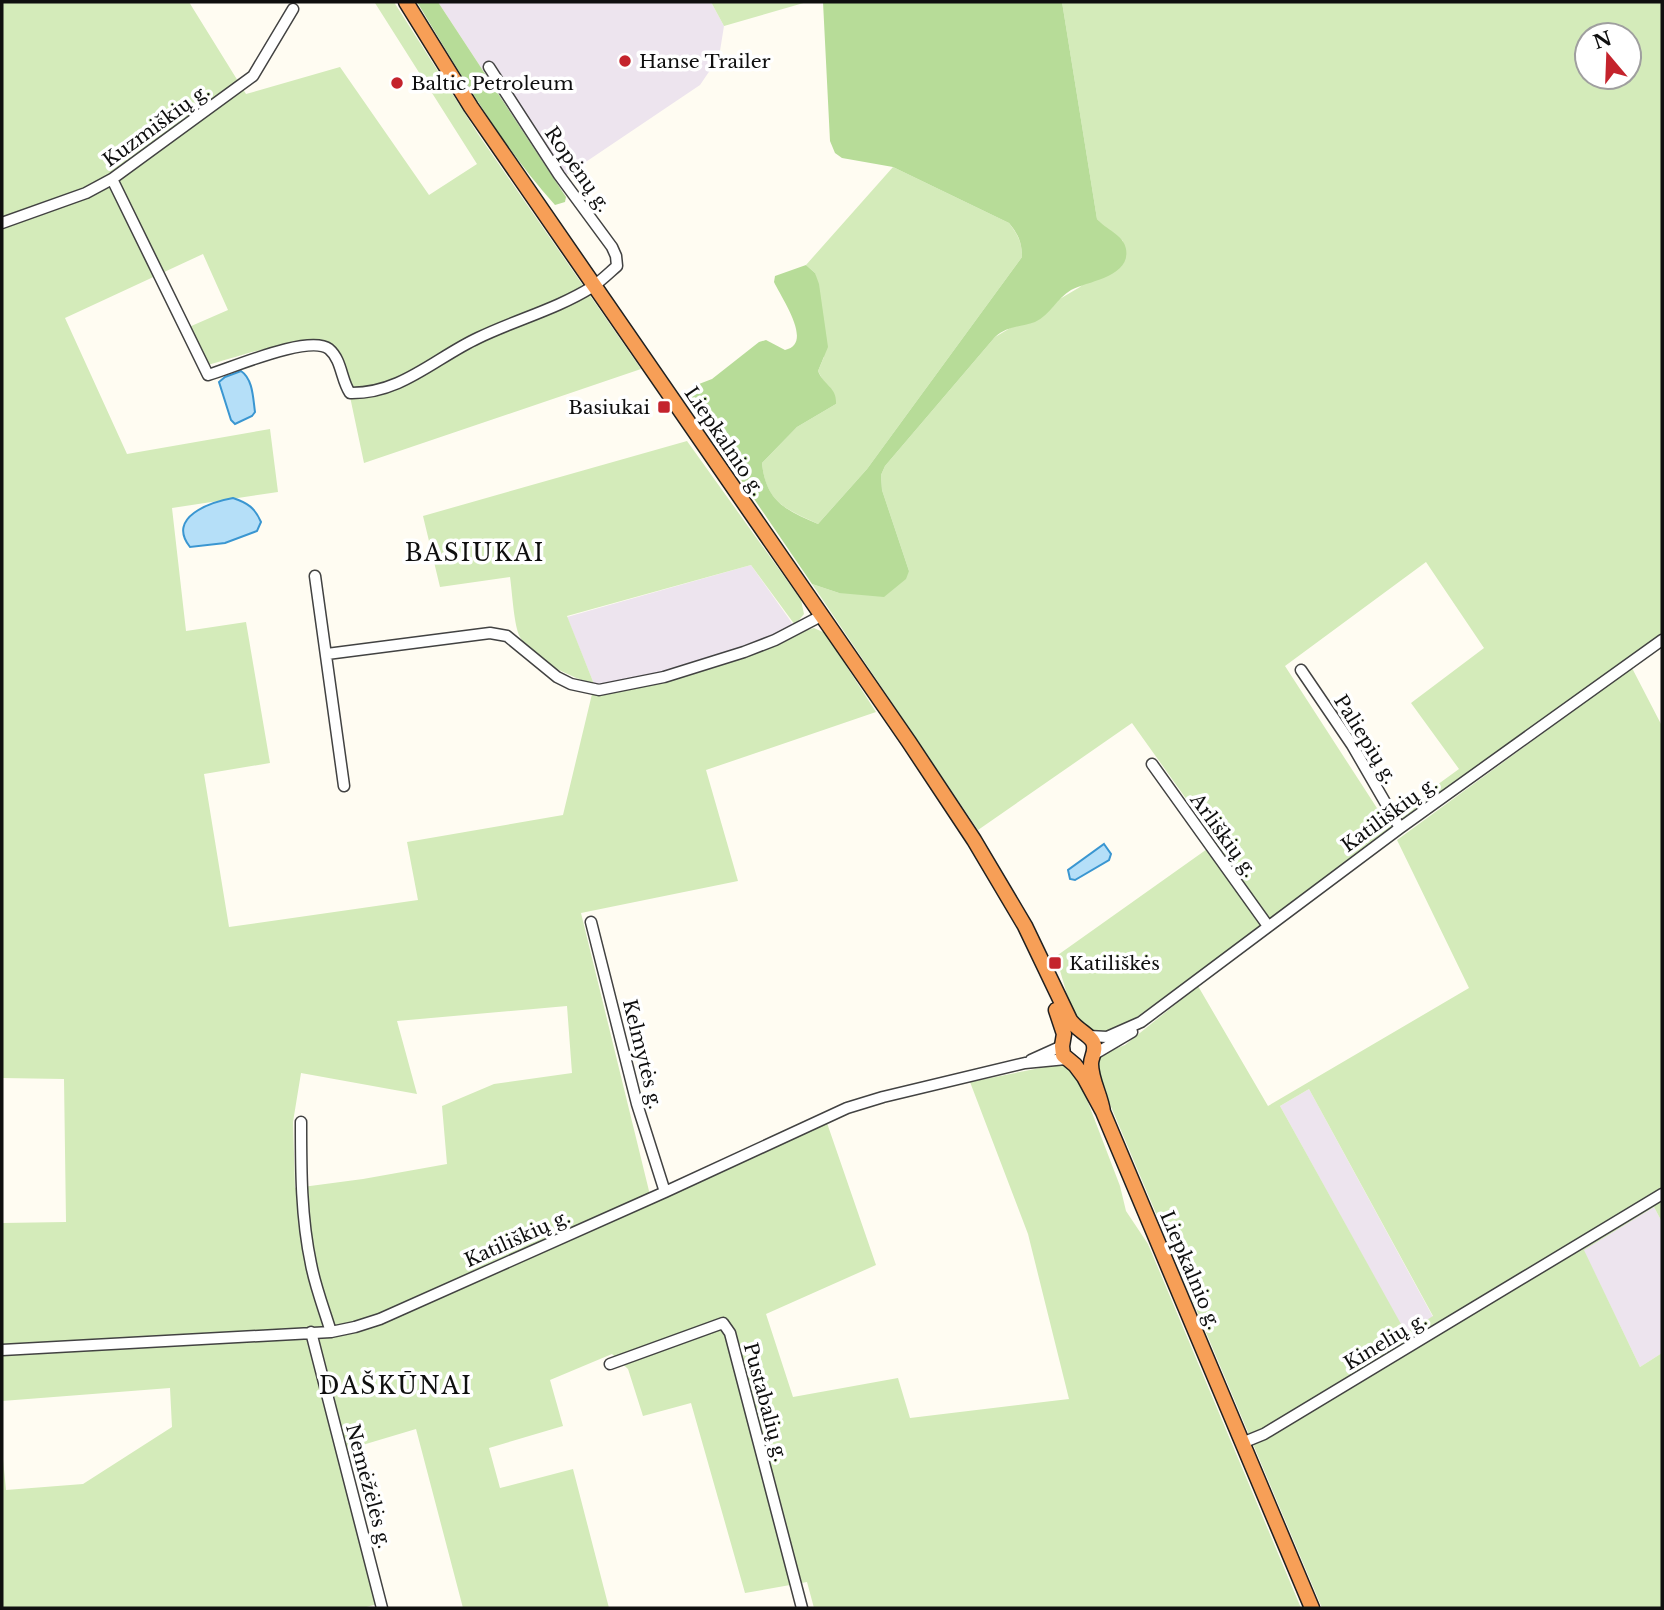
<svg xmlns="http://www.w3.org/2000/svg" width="1664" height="1610" font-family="'Libre Baskerville',serif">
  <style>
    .industrial { fill: #ede4ee }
    .green { fill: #d4ebba; fill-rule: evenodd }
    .forest { fill: #b7dc98 }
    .water { fill: #b5dff8; stroke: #3a96d1; stroke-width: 2 }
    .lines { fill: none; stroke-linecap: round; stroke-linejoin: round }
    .minor-casing { stroke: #424242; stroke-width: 13 }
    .highway-casing { stroke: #202020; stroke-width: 17 }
    .minor { stroke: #fff; stroke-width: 10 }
    .highway { stroke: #f79f57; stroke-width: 14 }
    .poi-dot { fill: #c4232c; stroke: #fff; stroke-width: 2.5 }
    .labels { text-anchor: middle; stroke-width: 7; stroke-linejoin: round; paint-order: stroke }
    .poi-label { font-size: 19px; fill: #0f0f0f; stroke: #fff; text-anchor: start }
    .street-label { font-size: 19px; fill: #0f0f0f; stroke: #fff }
    .quarter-label { font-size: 23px; letter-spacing: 2px; fill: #0f0f0f; stroke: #fff }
  </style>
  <rect width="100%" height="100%" fill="#fffcf2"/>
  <path class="industrial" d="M 438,2 L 711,2 L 724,26 L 719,57 L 700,85 L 556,182 Z
    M 751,565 L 799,633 L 598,694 L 592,694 L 594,684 L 567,617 Z
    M 1309,1089 L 1433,1317 L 1406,1334 L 1280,1106 Z
    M 1654,1207 L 1662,1222 L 1662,1353 L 1640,1367 L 1583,1249 Z"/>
  <path class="green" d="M 2,2 L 189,2 L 246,94 L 340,67 L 429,195 L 477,164 L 375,3 L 394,2 L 478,134 L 641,369 L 364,463 L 341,354 C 336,348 331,343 323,342 C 294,337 237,357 208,365 L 189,327 L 228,310 L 203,254 L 65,318 L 127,454 L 270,429 L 278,492 L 172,508 L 186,631 L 246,622 L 270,763 L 204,774 L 229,927 L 418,900 L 407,842 L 563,815 L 592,694 L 598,694 L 814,628 L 825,633 L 876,712 L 706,770 L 738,881 L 581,913 L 650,1195 L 379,1315 L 340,1326 L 2,1345 L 2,1223 L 66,1222 L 64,1079 L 2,1078 ZM 567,1006 L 572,1073 L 494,1084 L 442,1106 L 447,1164 L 363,1179 L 295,1188 L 293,1122 L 301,1073 L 417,1094 L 397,1021 Z
    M 711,2 L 807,2 L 724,26 Z
    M 1062,2 L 1662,2 L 1662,634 L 1528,729 L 1126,1025 C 1068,1052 1071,993 1055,957 L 1217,842 L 1132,723 L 978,830 L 812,584 L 839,593 L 909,571 L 882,490 L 881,475 L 885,466 L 995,337 L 1080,287 L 1123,241 L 1103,227 L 1097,219 ZM 1587,35 L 1629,35 L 1629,77 L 1587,77 ZM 1426,562 L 1484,648 L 1411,703 L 1459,769 L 1386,822 L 1285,666 Z
    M 893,167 L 1009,223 C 1018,235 1022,242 1022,257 L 867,469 L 818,524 C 786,509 766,503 762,463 L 797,427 L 836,404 L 818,371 L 824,357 L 815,273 L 806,265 Z
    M 687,441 L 801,600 L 804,614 L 795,625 L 751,565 L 567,616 L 594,684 C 572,678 531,659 520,637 C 514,627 512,590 510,577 L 440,587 L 423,516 Z
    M 1632,668 L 1662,726 L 1662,1222 L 1654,1207 L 1584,1250 L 1640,1367 L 1662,1353 L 1662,1608 L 1322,1608 L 1104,1090 L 1097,1070 L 1098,1060 L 1105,1053 L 1125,1045 L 1198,986 L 1268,1106 L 1469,988 L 1397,840 ZM 1309,1089 L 1433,1316 L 1406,1333 L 1280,1106 Z
    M 1060,1064 L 1078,1076 L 1120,1186 L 1126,1211 L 1148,1244 L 1301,1608 L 814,1608 L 807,1582 L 745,1593 L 691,1403 L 643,1416 L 628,1369 L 612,1354 L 550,1380 L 563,1426 L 489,1448 L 500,1488 L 573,1469 L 609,1608 L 463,1608 L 416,1429 L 339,1452 L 377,1604 L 363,1608 L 2,1608 L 2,1449 L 6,1490 L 83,1484 L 172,1427 L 170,1388 L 2,1401 L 2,1355 L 334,1336 L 371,1328 L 827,1123 L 876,1265 L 766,1314 L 793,1397 L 898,1378 L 910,1418 L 1069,1399 L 1028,1234 L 970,1082 Z"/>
  <path class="forest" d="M 417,2 L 438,2 L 566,197 L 565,202 L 555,205 C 500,144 459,71 417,2 Z
    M 823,2 L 1062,2 L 1097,219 C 1105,229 1124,235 1126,249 C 1131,277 1088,281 1071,290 C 1057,298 1050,315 1035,322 C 1021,327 1007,326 995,337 L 885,466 L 881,475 L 882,490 L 909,571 L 906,579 L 884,597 L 839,593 L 812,584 L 688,402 L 699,384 L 712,379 L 759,342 L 766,340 L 785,350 C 814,344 782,299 774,282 L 775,276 L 806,265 L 815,273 L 819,284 L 828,347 L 818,371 C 825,387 837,387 836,404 L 797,427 L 762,463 C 766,502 786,510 818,524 L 867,469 L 1022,257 C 1022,242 1018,234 1009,223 L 893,167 L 842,158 L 835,153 L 830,141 Z"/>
  <path class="water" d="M 241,371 C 253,379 253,398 255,412 L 252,416 L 235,424 L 231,420 L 219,382 L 225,377 Z
    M 233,498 C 248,503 255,508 261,522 L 257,531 L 225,543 L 190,547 C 166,517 211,502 233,498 Z
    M 1104,844 L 1111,854 L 1109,860 L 1075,880 L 1070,879 L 1068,870 Z"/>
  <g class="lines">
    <defs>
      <path id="minor" d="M 112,179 L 208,375 C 232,368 309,334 329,349 C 342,360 341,380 350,393 C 401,394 435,358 478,338 C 515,320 557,309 592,287 C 601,281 609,273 617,266 L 616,256 L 612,247 L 559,175 L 489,67
        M 2,223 L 86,193 L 112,179 L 253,76 L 293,9
        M 315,576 L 344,786
        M 327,654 L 490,633 L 507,636 L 557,677 L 571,684 L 599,690 L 664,677 L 744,652 L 775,640 L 821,616
        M 1301,670 L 1352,745 L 1400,828
        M 1152,764 L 1268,926
        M 591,922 L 637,1104 L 665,1192
        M 1089,1036 L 1107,1037 L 1141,1022 L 1400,828 L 1662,640
        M 1093,1055 L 1132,1032
        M 1031,1060 L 1062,1046
        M 301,1122 C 301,1170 301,1217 311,1264 C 315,1286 324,1309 331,1332
        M 311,1332 L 382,1608
        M 2,1350 L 331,1332 L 355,1327 L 380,1319 L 665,1192 L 847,1108 L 883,1097 L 1025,1063 L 1066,1059
        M 610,1364 L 723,1323 L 730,1333 L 802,1608
        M 1242,1443 L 1264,1434 L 1662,1194"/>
      <path id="highway" d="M 406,2 L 471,107 L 909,742 L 974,840 L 1025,926 L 1070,1020 C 1077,1030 1090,1035 1093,1042 C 1097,1051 1091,1056 1091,1064 C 1091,1080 1101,1096 1103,1112
        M 1056,1010 L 1064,1034 L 1062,1046 L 1063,1055 L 1075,1065 L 1084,1077 L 1103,1112 L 1312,1608"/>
    </defs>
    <use href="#minor" class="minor-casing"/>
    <use href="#highway" class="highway-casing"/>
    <use href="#minor" class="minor"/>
    <use href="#highway" class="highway"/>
  </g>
  <g class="poi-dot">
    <circle cx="625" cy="61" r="7"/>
    <circle cx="397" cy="83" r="7"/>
    <rect x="657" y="400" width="14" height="14" rx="3.5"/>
    <rect x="1048" y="956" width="14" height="14" rx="3.5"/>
  </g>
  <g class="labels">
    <g class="poi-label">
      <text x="639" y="68">Hanse Trailer</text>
      <text x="411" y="90">Baltic Petroleum</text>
      <text x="650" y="414" text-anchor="end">Basiukai</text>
      <text x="1069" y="970">Katiliškės</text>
    </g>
    <g class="street-label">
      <text transform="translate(156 125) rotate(-36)" y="7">Kuzmiškių g.</text>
      <text transform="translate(578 169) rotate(55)" y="7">Ropėnų g.</text>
      <text transform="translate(725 441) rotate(56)" y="7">Liepkalnio g.</text>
      <text transform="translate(1366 739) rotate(58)" y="7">Paliepių g.</text>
      <text transform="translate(1389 814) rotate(-36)" y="7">Katiliškių g.</text>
      <text transform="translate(1224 835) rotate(54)" y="7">Arliškių g.</text>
      <text transform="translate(643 1054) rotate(76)" y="7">Kelmytės g.</text>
      <text transform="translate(517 1238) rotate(-24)" y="7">Katiliškių g.</text>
      <text transform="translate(1191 1270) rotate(67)" y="7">Liepkalnio g.</text>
      <text transform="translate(1385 1341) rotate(-31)" y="7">Kinelių g.</text>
      <text transform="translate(766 1402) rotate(75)" y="7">Pustabalių g.</text>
      <text transform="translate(369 1486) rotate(75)" y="7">Nemėžėlės g.</text>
    </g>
    <g class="quarter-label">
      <text x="475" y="561">BASIUKAI</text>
      <text x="396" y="1394">DAŠKŪNAI</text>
    </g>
  </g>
  <rect width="1664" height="1610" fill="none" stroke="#0f0f0f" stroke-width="7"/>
  <g transform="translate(1608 56) rotate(341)"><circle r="33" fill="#ffffff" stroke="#9f9f9f" stroke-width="2"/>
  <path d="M0-5L12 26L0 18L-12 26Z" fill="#c4232c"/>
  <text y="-10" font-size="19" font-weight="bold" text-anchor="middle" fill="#0f0f0f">N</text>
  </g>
</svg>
